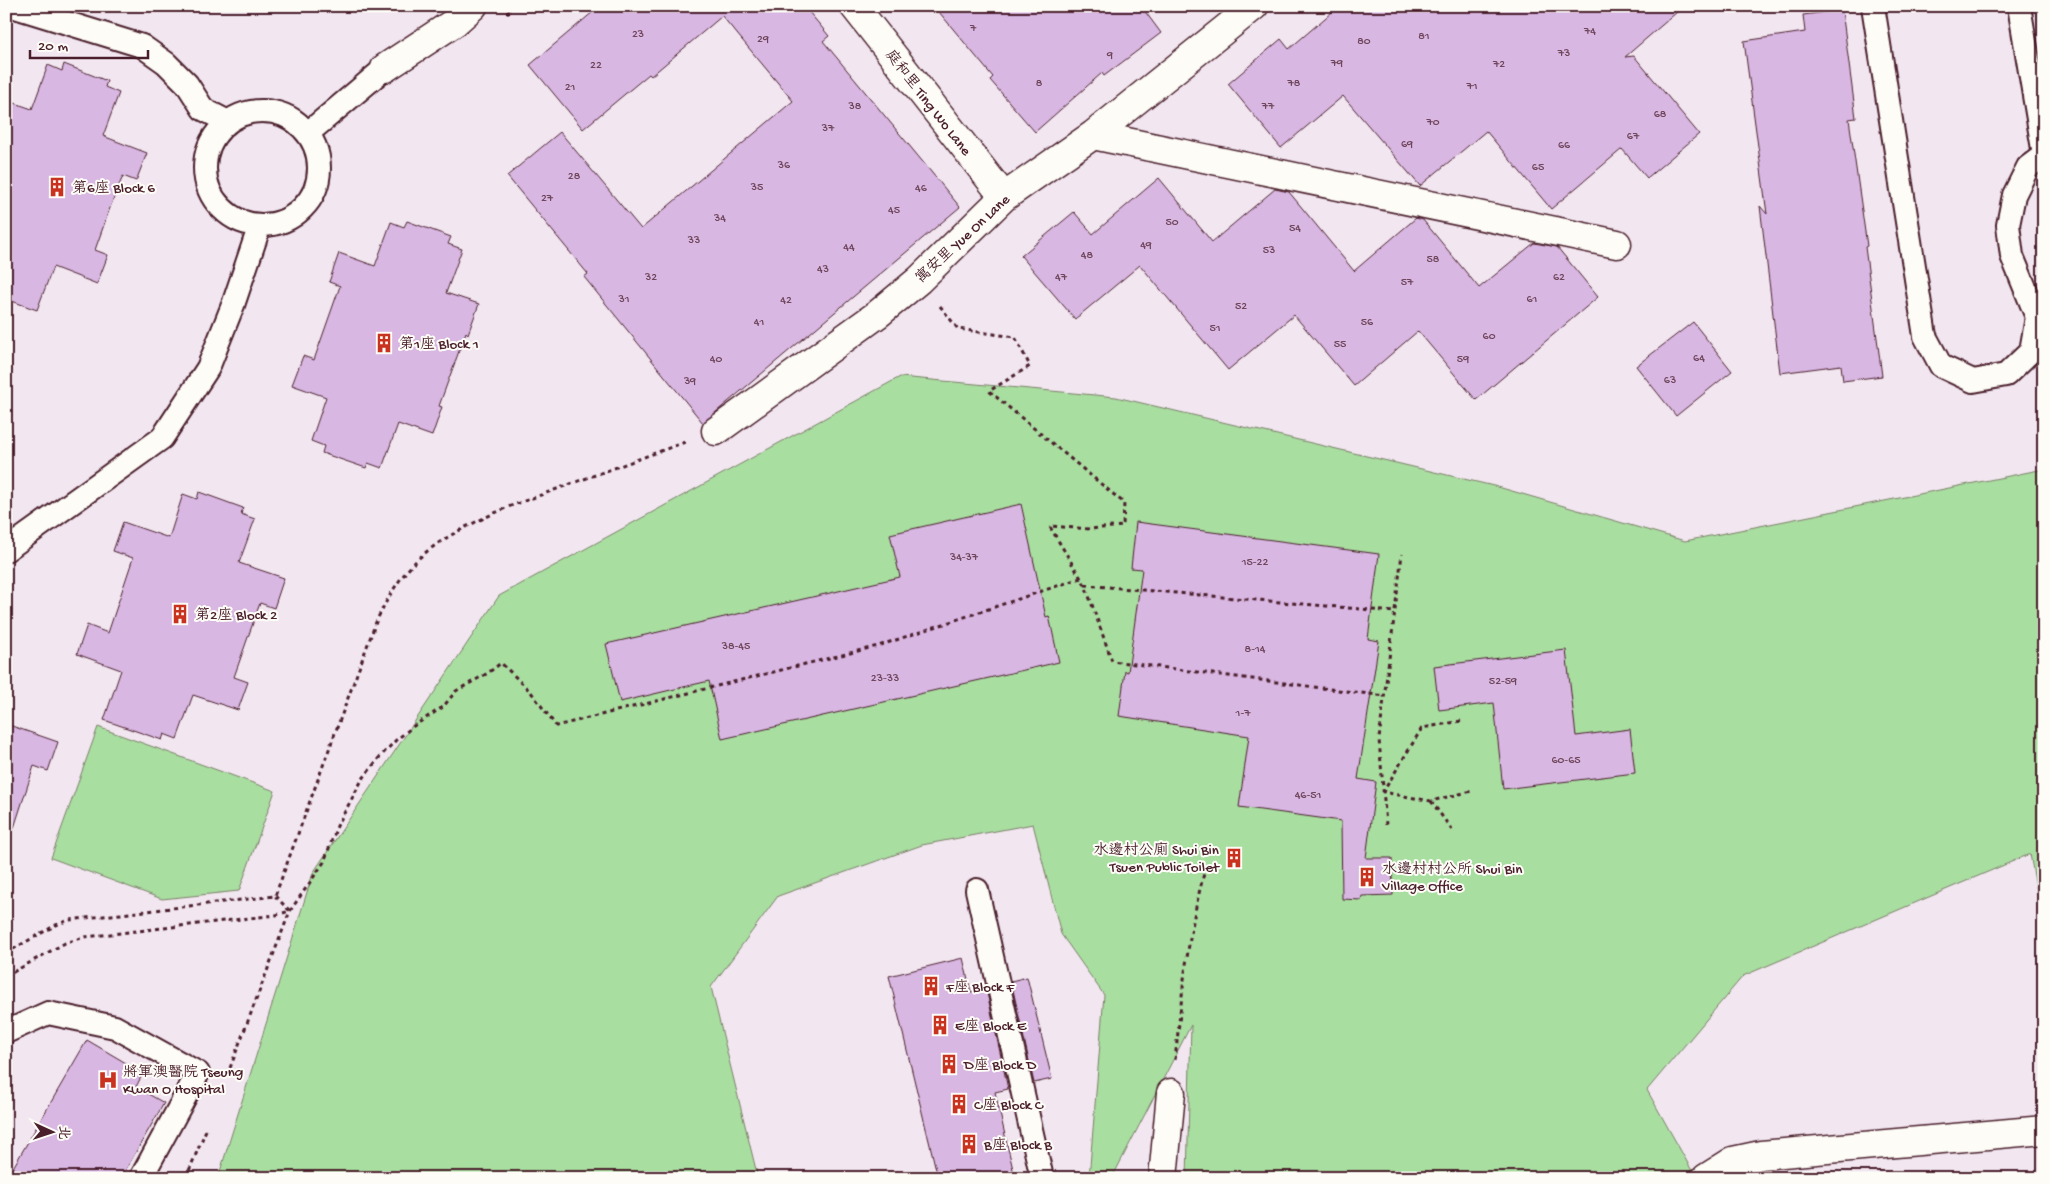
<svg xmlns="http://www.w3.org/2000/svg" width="2050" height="1184" font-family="'Gochi Hand','LXGW WenKai TC',sans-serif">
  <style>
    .green { fill: #a9dea1; stroke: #7a7e66 }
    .building { fill: #d8b7e3; stroke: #4a1f2b }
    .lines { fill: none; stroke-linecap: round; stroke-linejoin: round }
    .service-casing { stroke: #4a1f2b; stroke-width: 26 }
    .minor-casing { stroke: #4a1f2b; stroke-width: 31 }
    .path { stroke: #4a1f2b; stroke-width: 3; stroke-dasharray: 4 4; stroke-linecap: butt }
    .service { stroke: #fdfcf7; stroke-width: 22 }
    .minor { stroke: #fdfcf7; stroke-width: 28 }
    .labels { text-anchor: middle; stroke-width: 4; stroke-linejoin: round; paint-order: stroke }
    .number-label { font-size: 12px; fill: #6e4559 }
    .street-label { font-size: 15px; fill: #4a1f2b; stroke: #fdfcf7 }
    .poi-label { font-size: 15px; fill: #4a1f2b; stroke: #fdfcf7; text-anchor: start }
  </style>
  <rect width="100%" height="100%" fill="#f2e7f1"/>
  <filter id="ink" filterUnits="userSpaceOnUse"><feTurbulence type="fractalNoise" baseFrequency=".02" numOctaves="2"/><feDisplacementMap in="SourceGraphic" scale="10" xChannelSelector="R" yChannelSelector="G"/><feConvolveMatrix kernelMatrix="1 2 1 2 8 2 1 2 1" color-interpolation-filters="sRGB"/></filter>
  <g filter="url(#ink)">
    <path class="green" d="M 900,377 L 1116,397 L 1498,487 L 1685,541 L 2044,469 L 2044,931 L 2030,854 L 1743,976 L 1647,1090 L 1696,1178 L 1187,1178 L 1191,1025 L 1112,1178 L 1089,1178 L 1104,995 L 1061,934 L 1033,824 L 922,845 L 778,896 L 711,987 L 758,1178 L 218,1178 L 313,873 L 499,596 Z
      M 98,727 L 275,791 L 239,891 L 162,899 L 51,858 Z"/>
    <path class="building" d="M 600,6 L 804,6 L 829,36 L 823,41 L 960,207 L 703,423 L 584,277 L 588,274 L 507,176 L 560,132 L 641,229 L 793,101 L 722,16 L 651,76 L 649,74 L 583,129 L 530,65 Z
      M 934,6 L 1141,6 L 1161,33 L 1104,76 L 1102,73 L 1035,132 L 990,80 L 993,77 Z
      M 1339,6 L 1684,6 L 1625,57 L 1634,56 L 1699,134 L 1647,178 L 1622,149 L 1551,209 L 1486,131 L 1420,186 L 1343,96 L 1281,148 L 1228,84 L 1281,39 L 1289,49 Z
      M 1842,10 L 1856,118 L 1849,119 L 1867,246 L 1865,247 L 1882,376 L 1843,381 L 1841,365 L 1780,373 L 1760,206 L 1767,214 L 1744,41 L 1805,32 L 1803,15 Z
      M 64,64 L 107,81 L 105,87 L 119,93 L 103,136 L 147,153 L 136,181 L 123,176 L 111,205 L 95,250 L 108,255 L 97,284 L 53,267 L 37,310 L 6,299 L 6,100 L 32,109 L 48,65 L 62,71 Z
      M 1159,178 L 1212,242 L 1275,189 L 1289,192 L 1354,271 L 1416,218 L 1423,220 L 1479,288 L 1534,243 L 1557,247 L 1598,297 L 1476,400 L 1418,331 L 1354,386 L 1294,315 L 1228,370 L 1140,265 L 1075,319 L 1021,256 L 1074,212 L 1093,234 Z
      M 407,221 L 451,237 L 448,244 L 462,249 L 446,293 L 479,304 L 468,334 L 466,332 L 439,406 L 442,407 L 432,436 L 398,424 L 382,468 L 368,463 L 366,468 L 322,453 L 324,446 L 311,441 L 326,397 L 292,385 L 303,356 L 314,360 L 340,286 L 329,282 L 339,253 L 375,266 L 391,222 L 404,227 Z
      M 1693,322 L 1732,371 L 1676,416 L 1636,366 Z
      M 199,492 L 243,508 L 241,514 L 255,519 L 239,563 L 284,578 L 274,608 L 260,603 L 234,677 L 248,682 L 238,710 L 193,695 L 177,739 L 164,734 L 162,740 L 104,720 L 121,670 L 77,654 L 87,625 L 108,633 L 133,558 L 113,551 L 123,522 L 169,538 L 183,494 L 197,499 Z
      M 1021,504 L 1046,617 L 1049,616 L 1059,662 L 722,739 L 709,681 L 620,702 L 606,644 L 900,577 L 890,534 Z
      M 1136,522 L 1379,554 L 1368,639 L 1379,641 L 1358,779 L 1376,782 L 1366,858 L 1392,858 L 1393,895 L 1362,896 L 1361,900 L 1342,899 L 1341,821 L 1239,807 L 1249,736 L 1119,716 L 1125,671 L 1128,672 L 1142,569 L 1131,568 Z
      M 1566,650 L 1576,736 L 1630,729 L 1635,773 L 1503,789 L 1494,703 L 1439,710 L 1434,666 Z
      M 6,724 L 58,742 L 48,771 L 34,766 L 13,831 L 6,830 Z
      M 963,958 L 971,992 L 986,988 L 1008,1089 L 995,1092 L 1015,1178 L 938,1178 L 889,976 Z
      M 1027,977 L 1052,1079 L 1034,1083 L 1011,981 Z
      M 87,1040 L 143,1073 L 136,1087 L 164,1103 L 121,1178 L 7,1178 Z"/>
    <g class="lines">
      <defs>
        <path id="service" d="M 12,6 L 142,46 L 166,63 L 187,84 L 203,109 L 228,122
          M 1873,6 L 1925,336 L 1941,366 L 1973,381 L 2006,375 L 2031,351 L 2037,317 L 2012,256 L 2008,225 L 2014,195 L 2028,167 L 2044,155
          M 2019,6 L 2044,155
          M205 168a57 57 0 1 1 114 0a57 57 0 1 1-114 0Z
          M 308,133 L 385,68
          M 6,550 L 162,438 L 208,368 L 233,305 L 260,225
          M 977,890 L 1042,1178
          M 6,1032 L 48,1013 L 115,1027 L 198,1073 L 141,1178"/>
        <path id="minor" d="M 854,6 L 1004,197
          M 385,68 L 455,22 L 473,6
          M 1093,135 L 1617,244
          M 716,431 L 878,314 L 919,280 L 1004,197 L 1093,135 L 1254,6
          M 1163,1178 L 1171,1093
          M 1706,1178 L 1733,1161 L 1761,1155 L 2044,1130"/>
      </defs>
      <use href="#service" class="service-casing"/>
      <use href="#minor" class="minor-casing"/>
      <path class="path" d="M 507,13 L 513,6
        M 940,306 L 958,329 L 1015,337 L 1030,366 L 989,391 L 1124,503 L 1123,526 L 1090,529 L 1050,526
        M 1050,527 L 1085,585 L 1112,661 L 1385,696
        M 1085,585 L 1395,612
        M 1461,721 L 1422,728 L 1383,792 L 1431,801 L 1472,791
        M 1431,801 L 1454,833
        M 1386,825 L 1379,739 L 1402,554
        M 6,953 L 56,925 L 69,920 L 275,896 L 376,622 C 386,600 399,578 416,561 C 441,537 477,521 508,507 L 685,442
        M 6,976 L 65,943 L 85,937 L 276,915 L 290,911 L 275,896
        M 1175,1060 C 1182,995 1188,927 1207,863
        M 230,1068 L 290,911 L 324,862 L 337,826 L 362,780 L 378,759 L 396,740 L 415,725 L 443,707 L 456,691 L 488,673 L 501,663 L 531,692 L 556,726 L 878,646 L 1081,578
        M 186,1178 L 206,1130"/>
      <use href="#service" class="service"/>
      <use href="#minor" class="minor"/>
    </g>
  </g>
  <defs>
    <symbol id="building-bare" viewBox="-9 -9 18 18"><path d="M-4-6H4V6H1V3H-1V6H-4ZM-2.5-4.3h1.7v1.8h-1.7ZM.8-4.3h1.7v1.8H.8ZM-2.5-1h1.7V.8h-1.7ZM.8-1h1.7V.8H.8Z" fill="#c8321e" stroke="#fdfcf7" stroke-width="2.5" paint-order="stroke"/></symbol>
    <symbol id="hospital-bare" viewBox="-9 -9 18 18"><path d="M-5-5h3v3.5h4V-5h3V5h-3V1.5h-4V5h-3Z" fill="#c8321e" stroke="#fdfcf7" stroke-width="2.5" paint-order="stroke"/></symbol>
  </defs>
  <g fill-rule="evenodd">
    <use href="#building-bare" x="43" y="173" width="28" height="28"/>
    <use href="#building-bare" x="370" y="329" width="28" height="28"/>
    <use href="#building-bare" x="166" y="600" width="28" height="28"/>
    <use href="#building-bare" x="1220" y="844" width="28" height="28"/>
    <use href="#building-bare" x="1353" y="863" width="28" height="28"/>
    <use href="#building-bare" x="917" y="972" width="28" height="28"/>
    <use href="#building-bare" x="926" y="1011" width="28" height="28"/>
    <use href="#building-bare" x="935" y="1050" width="28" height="28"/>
    <use href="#hospital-bare" x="94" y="1066" width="28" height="28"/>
    <use href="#building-bare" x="945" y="1090" width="28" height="28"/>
    <use href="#building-bare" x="955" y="1130" width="28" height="28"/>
  </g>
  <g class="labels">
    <g class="number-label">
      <text x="973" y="31">7</text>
      <text x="1590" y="34">74</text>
      <text x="638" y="37">23</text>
      <text x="1424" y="39">81</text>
      <text x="763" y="42">29</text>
      <text x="1364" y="44">80</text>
      <text x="1564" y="56">73</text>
      <text x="1110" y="58">9</text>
      <text x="1337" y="66">79</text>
      <text x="1499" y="67">72</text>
      <text x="596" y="68">22</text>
      <text x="1039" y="86">8</text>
      <text x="1294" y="86">78</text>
      <text x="1472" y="89">71</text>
      <text x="570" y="90">21</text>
      <text x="855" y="109">38</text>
      <text x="1268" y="109">77</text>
      <text x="1660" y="117">68</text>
      <text x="1433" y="125">70</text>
      <text x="828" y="131">37</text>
      <text x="1633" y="139">67</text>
      <text x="1407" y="147">69</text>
      <text x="1564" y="148">66</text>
      <text x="784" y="168">36</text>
      <text x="1538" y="170">65</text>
      <text x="574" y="179">28</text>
      <text x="757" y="190">35</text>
      <text x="921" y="191">46</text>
      <text x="547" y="201">27</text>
      <text x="894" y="213">45</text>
      <text x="720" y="221">34</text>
      <text x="1172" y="225">50</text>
      <text x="1295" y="231">54</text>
      <text x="694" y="243">33</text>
      <text x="1146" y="248">49</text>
      <text x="849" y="250">44</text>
      <text x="1269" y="253">53</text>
      <text x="1087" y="258">48</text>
      <text x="1433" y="262">58</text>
      <text x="823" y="272">43</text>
      <text x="651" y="280">32</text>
      <text x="1061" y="280">47</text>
      <text x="1559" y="280">62</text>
      <text x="1407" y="285">57</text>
      <text x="624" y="302">31</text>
      <text x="1532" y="302">61</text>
      <text x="786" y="303">42</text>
      <text x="1241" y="309">52</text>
      <text x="759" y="325">41</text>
      <text x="1367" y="325">56</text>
      <text x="1215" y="331">51</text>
      <text x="1489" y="339">60</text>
      <text x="1340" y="347">55</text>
      <text x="1699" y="361">64</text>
      <text x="716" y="362">40</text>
      <text x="1463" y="362">59</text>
      <text x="1670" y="383">63</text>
      <text x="690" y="384">39</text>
      <text x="964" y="560">34-37</text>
      <text x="1255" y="565">15-22</text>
      <text x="736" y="649">38-45</text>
      <text x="1255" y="652">8-14</text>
      <text x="885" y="681">23-33</text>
      <text x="1503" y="684">52-59</text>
      <text x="1243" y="716">1-7</text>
      <text x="1566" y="763">60-65</text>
      <text x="1308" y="798">46-51</text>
    </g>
    <g class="street-label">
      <text transform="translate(929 102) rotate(52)" y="5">庭和里 Ting Wo Lane</text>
      <text transform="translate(962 238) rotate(-43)" y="5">寓安里 Yue On Lane</text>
    </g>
    <g class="poi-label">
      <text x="72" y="192">第6座 Block 6</text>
      <text x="399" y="348">第1座 Block 1</text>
      <text x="195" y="619">第2座 Block 2</text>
      <text x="1219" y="854" text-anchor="end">水邊村公廁 Shui Bin<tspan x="1219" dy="17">Tsuen Public Toilet</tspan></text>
      <text x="1382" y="873">水邊村村公所 Shui Bin<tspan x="1382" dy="17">Village Office</tspan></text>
      <text x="946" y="991">F座 Block F</text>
      <text x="955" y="1030">E座 Block E</text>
      <text x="964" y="1069">D座 Block D</text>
      <text x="123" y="1076">將軍澳醫院 Tseung<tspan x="123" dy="17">Kwan O Hospital</tspan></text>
      <text x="974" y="1109">C座 Block C</text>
      <text x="984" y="1149">B座 Block B</text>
    </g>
  </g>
  <rect width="2050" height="1184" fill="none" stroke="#fdfcf7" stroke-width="25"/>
  <rect x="12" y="12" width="2025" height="1159" fill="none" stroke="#4a1f2b" stroke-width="2" filter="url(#ink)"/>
  <g transform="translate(52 1132) rotate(93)" stroke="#fdfcf7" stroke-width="4" paint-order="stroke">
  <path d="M0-4L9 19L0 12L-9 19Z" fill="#4a1f2b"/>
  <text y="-8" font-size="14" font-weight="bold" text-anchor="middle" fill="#4a1f2b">北</text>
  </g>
  <path d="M30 50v8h118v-8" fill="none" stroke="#4a1f2b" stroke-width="2.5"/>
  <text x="38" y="50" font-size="15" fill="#4a1f2b" stroke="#fdfcf7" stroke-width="4" paint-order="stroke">20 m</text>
</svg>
